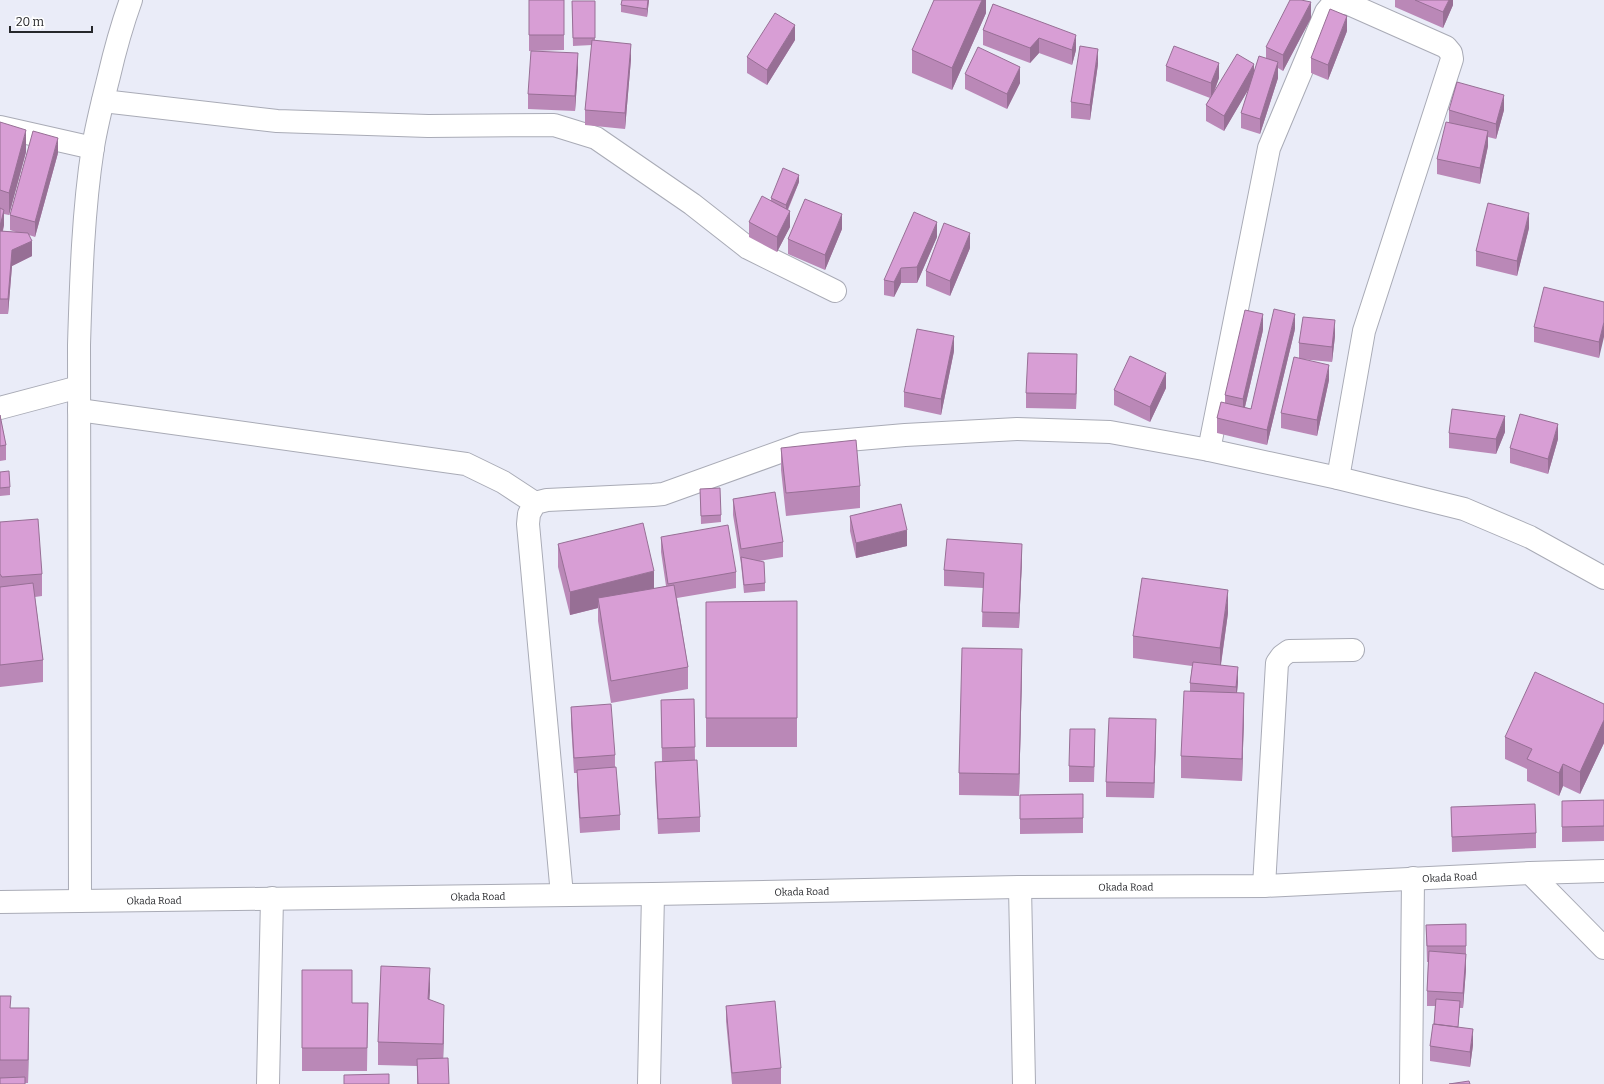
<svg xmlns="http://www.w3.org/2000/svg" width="1604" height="1084" font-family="Bitter,serif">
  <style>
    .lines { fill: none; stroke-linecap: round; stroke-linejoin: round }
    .minor-casing { stroke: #a9abb6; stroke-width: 24 }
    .minor { stroke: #fff; stroke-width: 22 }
    .wall { fill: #ba88b7 }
    .shaded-wall { fill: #976f95 }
    .building { fill: #d89ed5; stroke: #976f95 }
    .labels { text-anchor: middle; stroke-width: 3; stroke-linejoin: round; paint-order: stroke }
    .street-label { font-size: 10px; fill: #26272b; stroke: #fff }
  </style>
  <rect width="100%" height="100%" fill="#eaecf8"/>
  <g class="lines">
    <defs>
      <g id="minor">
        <path d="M 103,101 L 277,121 L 428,126 L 554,125 L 596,138 L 692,204 L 748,248 L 835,291"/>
        <path d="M 0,127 L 93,148"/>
        <path d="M 0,408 L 79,387"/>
        <path d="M 79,410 L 466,464 L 503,482 L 535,503"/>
        <path d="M 1209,450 L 1269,148 L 1326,12 L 1331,6 L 1338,2 L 1349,4 L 1446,47 L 1451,53 L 1452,59 L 1364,331 L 1338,478"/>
        <path d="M 1530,873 L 1604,948"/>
        <path d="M 1264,886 L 1277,663 L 1282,656 L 1289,651 L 1353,650"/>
        <path d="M 1020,887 L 1024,1084"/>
        <path d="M 562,895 L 528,524 L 529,514 L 535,503 L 547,500 L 653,495 L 663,494 L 802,444 L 905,435 L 1017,429 L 1110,432 L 1209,450 L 1338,478 L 1464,509 L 1530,537 L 1604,578"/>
        <path d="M 80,901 L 79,345 C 81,279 83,212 93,147 C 97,123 103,100 109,76 C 115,50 122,25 131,0"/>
        <path id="s1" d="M 0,902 L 653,894 L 1020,887 L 1264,886 L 1530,873 L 1604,871"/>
        <path d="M 268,1084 L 272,898"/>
        <path d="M 649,1084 L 653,894"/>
        <path d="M 1411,1084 L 1413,878"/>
      </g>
    </defs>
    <use href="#minor" class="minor-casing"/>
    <use href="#minor" class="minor"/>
  </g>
  <path class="wall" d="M 529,0 L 564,35 L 564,50 L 529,51 Z
    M 649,0 L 647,17 L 621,12 L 621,5 Z
    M 986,0 L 986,13 L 952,90 L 912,73 L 912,50 Z
    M 1395,0 L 1453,0 L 1453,5 L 1443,28 L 1395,7 Z
    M 572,1 L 595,1 L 595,41 L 631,59 L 625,129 L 585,125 L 585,110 L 592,45 L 573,46 Z
    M 993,4 L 1076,50 L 1072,65 L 1039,53 L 1030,63 L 983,45 L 983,30 Z
    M 1311,18 L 1283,71 L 1278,68 L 1278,78 L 1260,134 L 1241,128 L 1241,113 L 1249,88 L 1224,131 L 1206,121 L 1206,105 L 1210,98 L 1166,81 L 1166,66 L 1219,78 L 1214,93 L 1254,72 L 1266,58 L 1266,47 Z
    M 1347,31 L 1328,80 L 1311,73 L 1311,58 Z
    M 795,40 L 767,85 L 747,73 L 747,57 Z
    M 1098,64 L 1090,120 L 1071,118 L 1071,102 Z
    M 578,68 L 575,111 L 528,109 L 528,94 Z
    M 965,74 L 1020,83 L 1007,109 L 965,89 Z
    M 1449,110 L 1504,110 L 1496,139 L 1488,137 L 1488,146 L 1480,184 L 1437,174 L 1437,159 L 1449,122 Z
    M 0,122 L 26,152 L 9,215 L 4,214 L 4,225 L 3,231 L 16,232 L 10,230 L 10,215 L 58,153 L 35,237 L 29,235 L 32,256 L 12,266 L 8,314 L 0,314 Z
    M 799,182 L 788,210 L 790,227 L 777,252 L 749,237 L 749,222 L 771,201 L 771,198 Z
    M 1529,228 L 1517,276 L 1476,266 L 1476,251 Z
    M 842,229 L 825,270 L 788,254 L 788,239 Z
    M 937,237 L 917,283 L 901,283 L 894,297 L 884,295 L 884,280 Z
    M 970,248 L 950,296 L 926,286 L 926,271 Z
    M 1604,302 L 1599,358 L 1534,342 L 1534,327 Z
    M 1295,329 L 1267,445 L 1217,433 L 1217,418 L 1225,403 L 1225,395 L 1263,330 L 1245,407 L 1251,409 Z
    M 1335,336 L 1332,362 L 1300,359 L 1329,380 L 1317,436 L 1281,428 L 1281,413 L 1299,358 L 1299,343 Z
    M 954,351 L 941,415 L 904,407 L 904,392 Z
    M 1077,369 L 1076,409 L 1026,408 L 1026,393 Z
    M 1166,388 L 1150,422 L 1114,405 L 1114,390 Z
    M 0,415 L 6,445 L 6,460 L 0,461 Z
    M 1505,432 L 1496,454 L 1449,448 L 1449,433 Z
    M 1558,439 L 1548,474 L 1510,463 L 1510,448 Z
    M 781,448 L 860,486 L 860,508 L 786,516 L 781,470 Z
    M 0,472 L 10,487 L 10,495 L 0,496 Z
    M 700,489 L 721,515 L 721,522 L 701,524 Z
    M 733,499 L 783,542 L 783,557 L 759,561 L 765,583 L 765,591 L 744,593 L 741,564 L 733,515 Z
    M 850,516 L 907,546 L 856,558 L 850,531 Z
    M 0,522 L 42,574 L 42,596 L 35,597 L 43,660 L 43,682 L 0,687 Z
    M 661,537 L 736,572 L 736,588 L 677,598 L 688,667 L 688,689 L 611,703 L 598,621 L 598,608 L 570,615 L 558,567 L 558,544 L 654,589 L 666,586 L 661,552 Z
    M 1022,559 L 1019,628 L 982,627 L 983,588 L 944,586 L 944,570 Z
    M 797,601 L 797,747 L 706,747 L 706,602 Z
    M 1228,613 L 1221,665 L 1238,682 L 1237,693 L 1244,716 L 1242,781 L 1181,778 L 1181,756 L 1190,691 L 1190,683 L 1192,666 L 1133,658 L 1133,636 Z
    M 1022,671 L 1019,796 L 959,795 L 959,773 Z
    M 694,699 L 695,760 L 700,817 L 700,832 L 658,834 L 655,777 L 655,762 L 662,762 L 661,700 Z
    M 1604,704 L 1604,743 L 1580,794 L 1563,786 L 1559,796 L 1527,781 L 1527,769 L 1505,759 L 1505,737 Z
    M 571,707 L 615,755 L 615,767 L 620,815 L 620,830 L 580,833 L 577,785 L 577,773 L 574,773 L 571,723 Z
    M 1156,735 L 1154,798 L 1106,797 L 1106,782 Z
    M 1095,745 L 1094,782 L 1069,782 L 1069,766 Z
    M 1083,794 L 1083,833 L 1020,834 L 1020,795 Z
    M 1604,800 L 1604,841 L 1562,842 L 1562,801 Z
    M 1451,807 L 1536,833 L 1536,848 L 1452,852 Z
    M 1466,924 L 1466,969 L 1463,1008 L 1460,1008 L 1458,1027 L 1473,1045 L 1470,1067 L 1430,1061 L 1430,1046 L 1434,1024 L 1435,1006 L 1427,1006 L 1427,991 L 1428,962 L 1427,962 L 1426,925 Z
    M 302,970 L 352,1003 L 368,1003 L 367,1071 L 302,1071 Z
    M 430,990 L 429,1000 L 444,1027 L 443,1058 L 449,1084 L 417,1084 L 417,1066 L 378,1065 L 378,1042 Z
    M 0,996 L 29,1030 L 28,1083 L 0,1084 Z
    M 726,1006 L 781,1068 L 781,1084 L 732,1084 L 726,1021 Z"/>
  <path class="shaded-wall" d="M 648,0 L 649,0 L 647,17 L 647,9 Z
    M 982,0 L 986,0 L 986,13 L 952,90 L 952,68 Z
    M 1449,0 L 1453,0 L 1453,5 L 1443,28 L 1443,12 Z
    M 1311,2 L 1311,18 L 1283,71 L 1283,55 Z
    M 1347,16 L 1347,31 L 1328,80 L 1328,65 Z
    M 795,25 L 795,40 L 767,85 L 767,70 Z
    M 1076,35 L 1076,50 L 1072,65 L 1072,50 Z
    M 1039,38 L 1039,53 L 1030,63 L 1030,48 Z
    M 631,44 L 631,59 L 625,129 L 625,113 Z
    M 1098,49 L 1098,64 L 1090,120 L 1090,105 Z
    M 578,53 L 578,68 L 575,111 L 575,96 Z
    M 1278,62 L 1278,78 L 1260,134 L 1260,119 Z
    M 1219,63 L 1219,78 L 1211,99 L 1211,83 Z
    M 1254,64 L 1254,80 L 1224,131 L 1224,116 Z
    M 1020,67 L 1020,83 L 1007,109 L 1007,94 Z
    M 1504,95 L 1504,110 L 1496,139 L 1496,124 Z
    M 26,130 L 26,152 L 9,215 L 9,193 Z
    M 1488,131 L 1488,146 L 1480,184 L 1480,168 Z
    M 58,138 L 58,153 L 35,237 L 35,222 Z
    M 799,175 L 799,182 L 786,213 L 786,205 Z
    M 4,210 L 4,225 L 0,241 L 0,226 Z
    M 790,211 L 790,227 L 777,252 L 777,237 Z
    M 1529,213 L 1529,228 L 1517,276 L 1517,261 Z
    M 842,214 L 842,229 L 825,270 L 825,255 Z
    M 937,222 L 937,237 L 917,283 L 917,267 Z
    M 970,233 L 970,248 L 950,296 L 950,281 Z
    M 32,241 L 32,256 L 12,266 L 8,314 L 8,299 L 12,250 Z
    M 901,268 L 901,283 L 894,297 L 894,282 Z
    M 1263,314 L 1263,330 L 1243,415 L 1243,399 Z
    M 1295,314 L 1295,329 L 1267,445 L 1267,430 Z
    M 1335,320 L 1335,336 L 1332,362 L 1332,347 Z
    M 1604,322 L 1604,337 L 1599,358 L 1599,342 Z
    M 954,336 L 954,351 L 941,415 L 941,399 Z
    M 1077,354 L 1077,369 L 1076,409 L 1076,394 Z
    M 1329,365 L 1329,380 L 1317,436 L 1317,420 Z
    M 1166,373 L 1166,388 L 1150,422 L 1150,407 Z
    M 1505,416 L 1505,432 L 1496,454 L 1496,439 Z
    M 1558,424 L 1558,439 L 1548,474 L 1548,459 Z
    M 907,530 L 907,546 L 856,558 L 856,543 Z
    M 1022,544 L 1022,559 L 1019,628 L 1019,613 Z
    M 654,571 L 654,593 L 598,598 L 598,608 L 570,615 L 570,592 Z
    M 1228,590 L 1228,613 L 1220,670 L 1220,648 Z
    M 1022,649 L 1022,671 L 1019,796 L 1019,774 Z
    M 1238,667 L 1238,682 L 1236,702 L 1236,687 Z
    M 1244,693 L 1244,716 L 1242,781 L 1242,759 Z
    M 1156,719 L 1156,735 L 1154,798 L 1154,783 Z
    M 1604,720 L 1604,743 L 1580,794 L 1580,772 Z
    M 1563,764 L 1563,786 L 1559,796 L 1559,773 Z
    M 1466,954 L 1466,969 L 1463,1008 L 1463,993 Z
    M 430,968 L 430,990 L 428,1022 L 428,999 Z
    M 444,1005 L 444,1027 L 443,1066 L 443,1044 Z
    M 29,1008 L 29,1030 L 28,1083 L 28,1060 Z
    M 1473,1029 L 1473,1045 L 1470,1067 L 1470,1052 Z"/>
  <path class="building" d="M 529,0 L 564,0 L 564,35 L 529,35 Z
    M 622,0 L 648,0 L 647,9 L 621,5 Z
    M 934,0 L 982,0 L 952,68 L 912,50 Z
    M 1290,0 L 1301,0 L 1311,2 L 1283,55 L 1266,47 Z
    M 1415,0 L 1449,0 L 1443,12 Z
    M 572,1 L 595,1 L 595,38 L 573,38 Z
    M 993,4 L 1076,35 L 1072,50 L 1039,38 L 1030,48 L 983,30 Z
    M 1330,9 L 1347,16 L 1328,65 L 1311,58 Z
    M 775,13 L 795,25 L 767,70 L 747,57 Z
    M 592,40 L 631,44 L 625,113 L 585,110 Z
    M 1080,46 L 1098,49 L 1090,105 L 1071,102 Z
    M 1174,46 L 1219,63 L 1211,83 L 1166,66 Z
    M 978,47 L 1020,67 L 1007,94 L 965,74 Z
    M 531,51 L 578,53 L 575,96 L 528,94 Z
    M 1237,54 L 1254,64 L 1224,116 L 1206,105 Z
    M 1259,56 L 1278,62 L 1260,119 L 1241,113 Z
    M 1457,82 L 1504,95 L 1496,124 L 1449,110 Z
    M 0,122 L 26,130 L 9,193 L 0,190 Z
    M 1446,122 L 1488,131 L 1480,168 L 1437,159 Z
    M 33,131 L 58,138 L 35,222 L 10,215 Z
    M 783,168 L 799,175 L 786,205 L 771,198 Z
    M 762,196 L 790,211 L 777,237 L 749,222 Z
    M 805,199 L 842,214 L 825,255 L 788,239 Z
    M 1488,203 L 1529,213 L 1517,261 L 1476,251 Z
    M 0,208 L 4,210 L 0,226 Z
    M 914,212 L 937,222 L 917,267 L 901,268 L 894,282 L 884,280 Z
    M 944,223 L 970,233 L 950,281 L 926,271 Z
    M 0,231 L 28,233 L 32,241 L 12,250 L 8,299 L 0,299 Z
    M 1544,287 L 1604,302 L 1604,322 L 1599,342 L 1534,327 Z
    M 1274,309 L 1295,314 L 1267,430 L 1217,418 L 1221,402 L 1251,409 Z
    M 1245,310 L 1263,314 L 1243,399 L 1225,395 Z
    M 1303,317 L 1335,320 L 1332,347 L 1299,343 Z
    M 917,329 L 954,336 L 941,399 L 904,392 Z
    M 1028,353 L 1077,354 L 1076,394 L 1026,393 Z
    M 1130,356 L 1166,373 L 1150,407 L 1114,390 Z
    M 1294,357 L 1329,365 L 1317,420 L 1281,413 Z
    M 1452,409 L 1505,416 L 1496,439 L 1449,433 Z
    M 1520,414 L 1558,424 L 1548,459 L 1510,448 Z
    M 0,415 L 6,445 L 0,446 Z
    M 856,440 L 860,486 L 786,493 L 781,448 Z
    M 9,471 L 10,487 L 0,488 L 0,472 Z
    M 720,488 L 721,515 L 701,516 L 700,489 Z
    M 775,492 L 783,542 L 741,549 L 733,499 Z
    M 901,504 L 907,530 L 856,543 L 850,516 Z
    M 38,519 L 42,574 L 2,577 L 0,574 L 0,522 Z
    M 643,523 L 654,571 L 570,592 L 558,544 Z
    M 728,525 L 736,572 L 668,584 L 661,537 Z
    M 947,539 L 1022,544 L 1019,613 L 982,612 L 984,573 L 944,570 Z
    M 741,557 L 764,562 L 765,583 L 744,585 Z
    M 1142,578 L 1228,590 L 1220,648 L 1133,636 Z
    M 33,583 L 43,660 L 0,665 L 0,587 Z
    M 674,585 L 688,667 L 611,681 L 598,598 Z
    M 797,601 L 797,718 L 706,718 L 706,602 Z
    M 962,648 L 1022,649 L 1019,774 L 959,773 Z
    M 1193,662 L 1238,667 L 1236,687 L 1190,683 Z
    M 1535,672 L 1604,704 L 1604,720 L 1580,772 L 1563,764 L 1559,773 L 1527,759 L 1532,749 L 1505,737 Z
    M 1184,691 L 1244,693 L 1242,759 L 1181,756 Z
    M 694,699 L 695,747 L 662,748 L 661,700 Z
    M 611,704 L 615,755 L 574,758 L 571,707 Z
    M 1109,718 L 1156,719 L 1154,783 L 1106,782 Z
    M 1070,729 L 1095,729 L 1094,767 L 1069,766 Z
    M 697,760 L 700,817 L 658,819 L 655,762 Z
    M 616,767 L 620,815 L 580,818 L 577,770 Z
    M 1083,794 L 1083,818 L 1020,819 L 1020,795 Z
    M 1604,800 L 1604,826 L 1562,827 L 1562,801 Z
    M 1535,804 L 1536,833 L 1452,837 L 1451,807 Z
    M 1466,924 L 1466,946 L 1427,946 L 1426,925 Z
    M 1429,951 L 1466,954 L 1463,993 L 1427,991 Z
    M 381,966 L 430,968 L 428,999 L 444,1005 L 443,1044 L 378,1042 Z
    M 302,970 L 352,970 L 352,1003 L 368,1003 L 367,1048 L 302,1048 Z
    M 0,996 L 11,996 L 10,1008 L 29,1008 L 28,1060 L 0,1060 Z
    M 1436,999 L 1460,1001 L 1458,1027 L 1434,1024 Z
    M 775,1001 L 781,1068 L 732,1073 L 726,1006 Z
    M 1433,1024 L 1473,1029 L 1470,1052 L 1430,1046 Z
    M 448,1058 L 449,1084 L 418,1084 L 417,1059 Z
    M 389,1074 L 389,1084 L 344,1084 L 344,1075 Z
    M 25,1077 L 25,1084 L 0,1084 L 0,1078 Z
    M 1469,1081 L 1470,1084 L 1449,1084 Z"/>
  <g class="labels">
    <g class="street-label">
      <text dy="4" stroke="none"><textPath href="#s1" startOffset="1450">Okada Road</textPath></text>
      <text dy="4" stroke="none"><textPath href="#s1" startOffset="1126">Okada Road</textPath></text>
      <text dy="4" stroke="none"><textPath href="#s1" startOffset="802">Okada Road</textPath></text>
      <text dy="4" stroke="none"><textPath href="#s1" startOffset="478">Okada Road</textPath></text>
      <text dy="4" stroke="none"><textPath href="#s1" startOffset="154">Okada Road</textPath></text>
    </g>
  </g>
  <path d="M10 26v6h82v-6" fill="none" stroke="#26272b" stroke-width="2"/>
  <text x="16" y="26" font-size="12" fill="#26272b" stroke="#ffffff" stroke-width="3" paint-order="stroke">20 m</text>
</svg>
